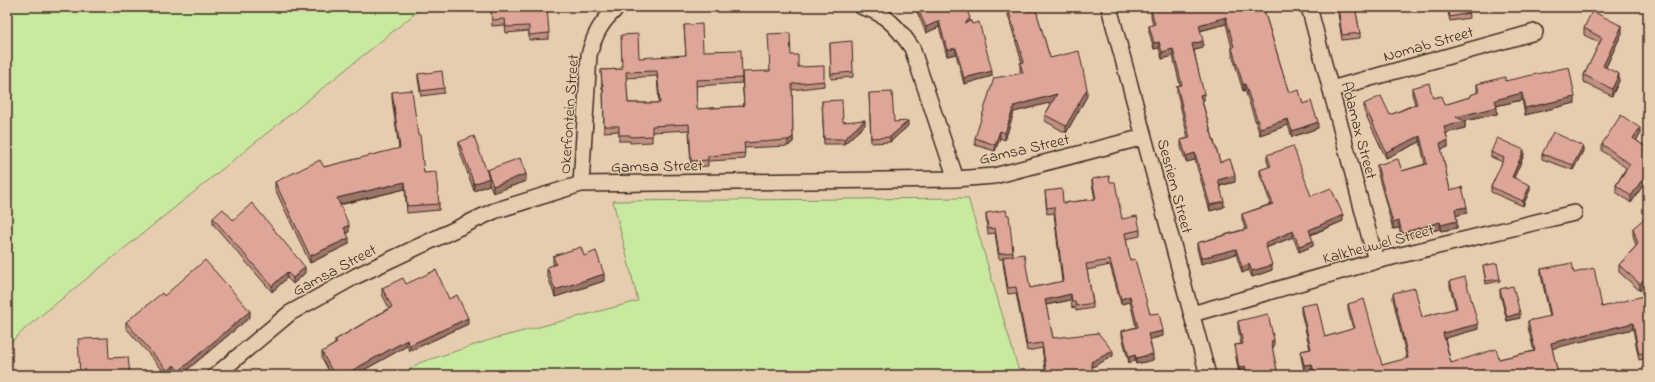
<svg xmlns="http://www.w3.org/2000/svg" width="1655" height="382" font-family="'Indie Flower',sans-serif">
  <style>
    .green { fill: #c9e9a1; stroke: #828a60 }
    .lines { fill: none; stroke-linecap: round; stroke-linejoin: round }
    .street-casing { stroke: #3b2a1e; stroke-width: 18 }
    .street { stroke: #e7cdaf; stroke-width: 15 }
    .wall { fill: #bf8f83; stroke: #3b2a1e; fill-rule: evenodd }
    .shaded-wall { fill: #9b746a; stroke: #3b2a1e }
    .building { fill: #dea698; stroke: #3b2a1e; fill-rule: evenodd }
    .labels { text-anchor: middle; stroke-width: 3; stroke-linejoin: round; paint-order: stroke }
    .street-label { font-size: 16px; fill: #3b2a1e; stroke: #e7cdaf }
  </style>
  <rect width="100%" height="100%" fill="#e7cdaf"/>
  <filter id="ink" filterUnits="userSpaceOnUse"><feTurbulence type="fractalNoise" baseFrequency=".025" numOctaves="2"/><feDisplacementMap in="SourceGraphic" scale="8" xChannelSelector="R" yChannelSelector="G"/><feConvolveMatrix kernelMatrix="1 2 1 2 8 2 1 2 1" color-interpolation-filters="sRGB"/></filter>
  <g filter="url(#ink)">
    <path class="green" d="M 7,7 L 423,7 L 28,326 L 7,346 Z
      M 968,198 L 1020,375 L 402,375 L 419,363 L 493,339 L 638,301 L 613,201 Z"/>
    <g class="lines">
      <defs>
        <path id="street" d="M 862,7 C 885,12 899,29 912,48 L 956,179
          M 1109,7 L 1208,375
          M 1309,7 L 1376,261
          M 1331,89 L 1535,32
          M 581,184 L 589,55 C 595,33 601,22 618,7
          M 1192,314 L 1376,261 L 1574,213
          M 216,375 L 290,313 L 356,276 L 494,211 L 581,184 L 956,179 L 994,176 L 1144,137"/>
      </defs>
      <use href="#street" class="street-casing"/>
      <use href="#street" class="street"/>
    </g>
    <path class="wall" d="M 491,7 L 549,33 L 549,39 L 529,40 L 529,31 L 506,33 L 505,25 L 492,26 Z
      M 915,7 L 966,7 L 970,21 L 992,76 L 964,84 L 956,54 L 947,56 L 939,27 L 926,33 Z
      M 1014,7 L 1040,7 L 1036,11 L 1050,58 L 1087,96 L 1066,133 L 1045,121 L 1045,115 L 1052,102 L 1014,112 L 1005,140 L 1000,138 L 995,151 L 975,145 L 975,138 L 1021,74 L 1020,70 L 1020,63 L 1022,63 L 1008,15 L 1008,9 Z
      M 1152,7 L 1263,7 L 1289,93 L 1303,104 L 1318,128 L 1292,137 L 1288,125 L 1260,135 L 1245,90 L 1243,91 L 1232,54 L 1232,48 L 1226,24 L 1200,31 L 1203,48 L 1194,50 L 1204,100 L 1202,101 L 1220,162 L 1235,182 L 1220,186 L 1224,207 L 1210,211 L 1195,160 L 1186,162 L 1181,147 L 1181,140 L 1188,138 L 1177,92 L 1177,86 L 1180,85 L 1173,56 L 1162,59 L 1159,48 L 1154,49 L 1149,32 L 1149,26 L 1153,25 L 1151,16 L 1151,10 L 1152,9 Z
      M 1337,7 L 1355,7 L 1360,33 L 1360,38 L 1342,40 Z
      M 1408,7 L 1426,7 L 1409,10 Z
      M 1447,7 L 1468,7 L 1469,18 L 1450,21 Z
      M 684,25 L 703,51 L 742,78 L 742,83 L 696,86 L 697,109 L 744,106 L 742,78 L 770,71 L 791,55 L 798,67 L 824,81 L 824,86 L 792,90 L 793,142 L 788,146 L 744,148 L 745,159 L 708,161 L 708,166 L 691,167 L 689,130 L 652,132 L 652,142 L 630,143 L 630,141 L 619,141 L 619,131 L 604,132 L 603,90 L 602,90 L 601,70 L 622,69 L 686,55 ZM 657,76 L 659,103 L 628,103 L 626,78 Z
      M 1584,28 L 1622,33 L 1606,67 L 1619,81 L 1612,96 L 1584,82 L 1584,75 L 1600,43 L 1584,35 Z
      M 830,43 L 853,72 L 853,77 L 831,79 Z
      M 418,74 L 444,88 L 444,93 L 421,96 L 418,79 Z
      M 1505,81 L 1575,103 L 1525,115 L 1522,100 L 1496,106 L 1497,114 L 1465,121 L 1465,128 L 1446,133 L 1448,147 L 1441,149 L 1450,190 L 1467,213 L 1456,215 L 1457,228 L 1441,231 L 1440,229 L 1402,239 L 1399,228 L 1393,229 L 1377,171 L 1377,165 L 1402,171 L 1425,164 L 1420,142 L 1386,158 L 1364,111 L 1364,104 L 1390,115 L 1415,104 L 1412,94 L 1412,88 L 1433,98 L 1444,105 L 1470,97 L 1470,95 L 1477,93 L 1477,84 Z
      M 392,92 L 418,135 L 424,173 L 439,204 L 439,210 L 407,213 L 405,189 L 340,205 L 349,232 L 347,233 L 349,244 L 310,263 L 275,189 L 275,182 L 324,167 L 399,149 L 392,99 Z
      M 869,93 L 894,122 L 908,126 L 890,142 L 871,143 Z
      M 822,101 L 843,122 L 865,125 L 844,144 L 824,144 Z
      M 1640,135 L 1636,140 L 1648,149 L 1648,178 L 1631,203 L 1616,192 L 1616,185 L 1626,168 L 1602,151 L 1602,144 Z
      M 459,142 L 487,173 L 487,170 L 526,181 L 493,193 L 489,183 L 489,185 L 474,191 L 459,149 Z
      M 1583,151 L 1573,170 L 1542,159 L 1542,154 Z
      M 1491,152 L 1524,155 L 1514,178 L 1530,190 L 1523,206 L 1491,192 L 1491,187 L 1503,162 L 1491,157 Z
      M 1267,155 L 1311,196 L 1343,221 L 1311,235 L 1313,246 L 1299,252 L 1293,237 L 1266,248 L 1272,270 L 1252,277 L 1249,270 L 1242,273 L 1236,254 L 1201,264 L 1197,248 L 1197,243 L 1245,229 L 1242,219 L 1242,214 L 1271,204 L 1260,175 L 1260,170 L 1269,167 L 1267,161 Z
      M 1092,179 L 1110,182 L 1122,219 L 1140,230 L 1140,236 L 1126,239 L 1130,260 L 1150,314 L 1163,336 L 1150,339 L 1153,360 L 1136,364 L 1135,361 L 1129,363 L 1122,336 L 1122,331 L 1136,327 L 1130,302 L 1121,304 L 1110,265 L 1087,270 L 1093,303 L 1093,308 L 1076,311 L 1075,307 L 1072,308 L 1071,300 L 1046,305 L 1053,338 L 1113,356 L 1092,367 L 1094,375 L 1046,375 L 1042,348 L 1027,351 L 1016,293 L 1008,294 L 1003,263 L 1003,259 L 999,259 L 995,233 L 988,234 L 986,218 L 986,213 L 1013,252 L 1013,256 L 1030,288 L 1062,282 L 1054,213 L 1047,214 L 1045,191 L 1063,203 L 1095,199 L 1092,184 Z
      M 213,218 L 233,220 L 305,273 L 293,284 L 287,278 L 272,292 L 213,224 Z
      M 1648,220 L 1640,291 L 1619,272 L 1619,265 L 1636,246 L 1633,235 L 1633,228 Z
      M 553,256 L 584,256 L 604,281 L 555,297 L 547,274 L 547,267 L 554,265 L 553,263 Z
      M 1483,266 L 1500,279 L 1500,281 L 1486,284 Z
      M 1541,269 L 1574,273 L 1602,307 L 1648,298 L 1648,358 L 1639,360 L 1633,329 L 1552,348 L 1558,375 L 1313,375 L 1312,369 L 1304,371 L 1301,357 L 1301,351 L 1310,349 L 1301,312 L 1301,306 L 1325,337 L 1353,329 L 1348,310 L 1348,304 L 1382,365 L 1407,359 L 1393,299 L 1393,293 L 1422,317 L 1456,309 L 1450,287 L 1450,281 L 1478,329 L 1445,338 L 1451,363 L 1499,359 L 1534,351 L 1528,327 L 1528,321 L 1550,317 L 1541,275 Z
      M 406,284 L 449,299 L 468,324 L 410,351 L 407,346 L 355,375 L 331,375 L 322,358 L 322,352 L 335,344 L 335,340 L 389,308 L 382,294 L 382,288 Z
      M 1500,289 L 1520,318 L 1507,321 L 1500,294 Z
      M 164,296 L 250,317 L 181,375 L 178,375 L 174,371 L 170,375 L 167,375 L 126,328 L 126,322 Z
      M 1238,321 L 1274,347 L 1272,348 L 1278,375 L 1245,375 L 1245,373 L 1239,374 L 1235,352 L 1235,345 L 1241,344 L 1238,328 Z"/>
    <path class="shaded-wall" d="M 1033,7 L 1040,7 L 1028,18 L 1028,11 Z
      M 1226,17 L 1226,24 L 1199,31 L 1199,25 Z
      M 939,21 L 939,27 L 926,33 L 926,27 Z
      M 1622,26 L 1622,33 L 1603,73 L 1603,66 Z
      M 1203,41 L 1203,48 L 1192,51 L 1192,44 Z
      M 1159,42 L 1159,48 L 1154,49 L 1154,43 Z
      M 956,48 L 956,54 L 947,56 L 947,50 Z
      M 1173,49 L 1173,56 L 1162,59 L 1162,52 Z
      M 992,71 L 992,76 L 964,84 L 964,78 Z
      M 1619,74 L 1619,81 L 1612,96 L 1612,89 Z
      M 1243,84 L 1245,84 L 1245,90 L 1243,91 Z
      M 1087,89 L 1087,96 L 1066,133 L 1066,126 Z
      M 1522,93 L 1522,100 L 1495,106 L 1495,100 Z
      M 1057,94 L 1057,101 L 1014,112 L 1005,140 L 1005,133 L 1014,106 Z
      M 1204,94 L 1204,100 L 1200,101 L 1200,95 Z
      M 1575,97 L 1575,103 L 1525,115 L 1525,108 Z
      M 1497,107 L 1497,114 L 1465,121 L 1465,128 L 1444,134 L 1444,127 L 1456,117 Z
      M 1288,119 L 1288,125 L 1260,135 L 1260,128 Z
      M 865,120 L 865,125 L 844,144 L 844,139 Z
      M 908,121 L 908,126 L 890,142 L 890,137 Z
      M 1318,122 L 1318,128 L 1292,137 L 1292,131 Z
      M 1640,128 L 1640,135 L 1633,145 L 1633,138 Z
      M 1000,131 L 1000,138 L 995,151 L 995,145 Z
      M 1420,136 L 1420,142 L 1386,158 L 1386,152 Z
      M 793,137 L 793,142 L 788,146 L 788,140 Z
      M 1448,141 L 1448,147 L 1440,150 L 1440,143 Z
      M 1583,146 L 1583,151 L 1573,170 L 1573,165 Z
      M 1524,150 L 1524,155 L 1512,182 L 1512,177 Z
      M 1195,153 L 1195,160 L 1186,162 L 1186,156 Z
      M 1648,171 L 1648,178 L 1631,203 L 1631,196 Z
      M 526,174 L 526,181 L 493,193 L 493,186 Z
      M 1235,175 L 1235,182 L 1218,186 L 1218,180 Z
      M 489,178 L 489,185 L 474,191 L 474,184 Z
      M 405,182 L 405,189 L 337,205 L 337,198 Z
      M 1530,185 L 1530,190 L 1523,206 L 1523,201 Z
      M 1224,201 L 1224,207 L 1210,211 L 1210,205 Z
      M 1467,207 L 1467,213 L 1455,216 L 1455,209 Z
      M 1343,215 L 1343,221 L 1309,235 L 1309,230 Z
      M 1399,221 L 1399,228 L 1393,229 L 1393,223 Z
      M 1457,221 L 1457,228 L 1441,231 L 1441,225 Z
      M 1440,222 L 1440,229 L 1402,239 L 1402,233 Z
      M 349,225 L 349,232 L 344,235 L 344,228 Z
      M 1293,231 L 1293,237 L 1265,248 L 1265,243 Z
      M 349,238 L 349,244 L 310,263 L 310,256 Z
      M 1313,241 L 1313,246 L 1299,252 L 1299,246 Z
      M 1236,249 L 1236,254 L 1201,264 L 1201,258 Z
      M 1249,264 L 1249,270 L 1242,273 L 1242,267 Z
      M 1272,265 L 1272,270 L 1252,277 L 1252,271 Z
      M 305,267 L 305,273 L 293,284 L 293,278 Z
      M 287,272 L 287,278 L 272,292 L 272,286 Z
      M 604,274 L 604,281 L 555,297 L 555,290 Z
      M 1648,274 L 1648,281 L 1640,291 L 1640,284 Z
      M 1071,294 L 1071,300 L 1045,305 L 1045,300 Z
      M 1130,296 L 1130,302 L 1121,304 L 1121,299 Z
      M 250,311 L 250,317 L 181,375 L 179,375 L 179,371 Z
      M 1520,313 L 1520,318 L 1507,321 L 1507,317 Z
      M 468,318 L 468,324 L 410,351 L 410,345 Z
      M 1633,323 L 1633,329 L 1551,349 L 1551,343 Z
      M 1478,324 L 1478,329 L 1443,339 L 1443,333 Z
      M 1163,331 L 1163,336 L 1148,340 L 1148,334 Z
      M 407,340 L 407,346 L 355,375 L 344,375 Z
      M 1274,340 L 1274,347 L 1271,348 L 1271,341 Z
      M 1113,351 L 1113,356 L 1091,368 L 1091,362 Z
      M 1153,354 L 1153,360 L 1136,364 L 1136,358 Z
      M 1135,355 L 1135,361 L 1129,363 L 1129,357 Z
      M 1312,364 L 1312,369 L 1304,371 L 1304,365 Z
      M 174,365 L 174,371 L 170,375 L 168,375 L 168,371 Z
      M 1245,366 L 1245,373 L 1239,374 L 1239,368 Z
      M 1483,370 L 1483,375 L 1466,375 Z"/>
    <path class="building" d="M 491,7 L 547,7 L 549,33 L 529,35 L 529,26 L 506,27 L 505,19 L 492,20 Z
      M 917,7 L 966,7 L 970,18 L 965,23 L 971,21 L 972,24 L 979,22 L 992,71 L 964,78 L 956,48 L 947,50 L 939,21 L 926,27 Z
      M 1014,7 L 1033,7 L 1028,11 L 1036,10 L 1050,58 L 1079,51 L 1087,89 L 1066,126 L 1045,115 L 1057,94 L 1014,106 L 1005,133 L 1000,131 L 995,145 L 975,138 L 994,78 L 1023,73 L 1020,63 L 1024,62 L 1008,9 Z
      M 1154,7 L 1263,7 L 1289,93 L 1299,90 L 1303,104 L 1311,101 L 1318,122 L 1292,131 L 1288,119 L 1260,128 L 1245,84 L 1243,84 L 1232,48 L 1234,47 L 1226,17 L 1199,25 L 1203,41 L 1192,44 L 1204,94 L 1200,95 L 1220,162 L 1230,159 L 1235,175 L 1218,180 L 1224,201 L 1210,205 L 1195,153 L 1186,156 L 1181,140 L 1190,138 L 1177,86 L 1182,85 L 1173,49 L 1162,52 L 1159,42 L 1154,43 L 1149,26 L 1155,24 L 1151,10 L 1154,9 Z
      M 1338,7 L 1355,7 L 1360,33 L 1342,35 Z
      M 1448,7 L 1468,7 L 1469,13 L 1450,17 Z
      M 1592,11 L 1622,26 L 1603,66 L 1619,74 L 1612,89 L 1584,75 L 1602,38 L 1584,28 Z
      M 702,24 L 703,51 L 741,50 L 742,78 L 696,80 L 697,109 L 744,106 L 742,72 L 770,71 L 768,34 L 790,33 L 791,55 L 798,55 L 798,67 L 824,66 L 824,81 L 792,84 L 793,137 L 788,140 L 744,143 L 745,153 L 708,156 L 708,160 L 691,161 L 689,124 L 652,126 L 652,136 L 630,137 L 630,135 L 619,135 L 619,126 L 604,126 L 603,84 L 602,84 L 601,70 L 622,69 L 621,35 L 638,34 L 639,58 L 686,55 L 684,25 ZM 657,71 L 660,103 L 628,103 L 626,72 Z
      M 852,41 L 853,72 L 831,74 L 830,43 Z
      M 1569,67 L 1575,97 L 1525,108 L 1522,93 L 1495,100 L 1497,107 L 1456,117 L 1465,121 L 1444,127 L 1448,141 L 1440,143 L 1450,190 L 1462,187 L 1467,207 L 1455,209 L 1457,221 L 1441,225 L 1440,222 L 1402,233 L 1399,221 L 1393,223 L 1377,165 L 1398,159 L 1402,171 L 1427,164 L 1420,136 L 1386,152 L 1364,104 L 1381,96 L 1390,115 L 1417,104 L 1412,88 L 1429,83 L 1433,98 L 1441,96 L 1444,105 L 1470,97 L 1470,95 L 1479,92 L 1477,84 L 1505,77 L 1505,81 Z
      M 442,71 L 444,88 L 421,91 L 418,74 Z
      M 412,90 L 418,135 L 420,135 L 424,173 L 436,172 L 439,204 L 407,206 L 405,182 L 337,198 L 349,225 L 344,228 L 349,238 L 310,256 L 275,182 L 320,160 L 324,167 L 400,148 L 392,92 Z
      M 892,92 L 894,122 L 908,121 L 890,137 L 871,138 L 869,93 Z
      M 842,100 L 843,122 L 865,120 L 844,139 L 824,139 L 822,101 Z
      M 1621,115 L 1640,128 L 1633,138 L 1648,149 L 1648,171 L 1631,196 L 1616,185 L 1630,164 L 1602,144 Z
      M 1553,132 L 1583,146 L 1573,165 L 1542,154 Z
      M 474,136 L 489,178 L 474,184 L 459,142 Z
      M 1497,138 L 1524,150 L 1512,177 L 1530,185 L 1523,201 L 1491,187 L 1504,158 L 1491,152 Z
      M 1293,146 L 1311,196 L 1331,188 L 1343,215 L 1309,230 L 1313,241 L 1299,246 L 1293,231 L 1265,243 L 1272,265 L 1252,271 L 1249,264 L 1242,267 L 1236,249 L 1201,258 L 1197,243 L 1247,229 L 1242,214 L 1273,204 L 1260,170 L 1271,166 L 1267,155 Z
      M 520,158 L 526,174 L 493,186 L 487,170 Z
      M 1109,176 L 1110,182 L 1115,182 L 1122,219 L 1137,216 L 1140,230 L 1125,233 L 1130,260 L 1135,259 L 1150,314 L 1159,313 L 1163,331 L 1148,334 L 1153,354 L 1136,358 L 1135,355 L 1129,357 L 1122,331 L 1138,327 L 1130,296 L 1121,299 L 1110,260 L 1086,264 L 1093,303 L 1076,306 L 1075,302 L 1072,302 L 1071,294 L 1045,300 L 1053,338 L 1098,333 L 1113,351 L 1091,362 L 1094,375 L 1059,375 L 1059,374 L 1047,375 L 1042,343 L 1027,345 L 1016,287 L 1008,288 L 1003,257 L 1024,254 L 1030,288 L 1063,281 L 1054,207 L 1047,208 L 1045,191 L 1062,189 L 1063,203 L 1096,199 L 1092,179 Z
      M 252,203 L 305,267 L 293,278 L 287,272 L 272,286 L 213,218 L 223,209 L 233,220 Z
      M 1006,210 L 1007,215 L 1009,215 L 1013,252 L 999,254 L 995,228 L 988,229 L 986,213 Z
      M 1645,218 L 1648,220 L 1648,274 L 1640,284 L 1619,265 L 1638,244 L 1633,228 Z
      M 581,247 L 584,256 L 596,251 L 604,274 L 555,290 L 547,267 L 556,264 L 553,256 Z
      M 205,260 L 250,311 L 179,371 L 174,365 L 168,371 L 126,322 L 162,293 L 164,296 Z
      M 1497,263 L 1500,279 L 1486,281 L 1483,266 Z
      M 1572,263 L 1574,273 L 1594,268 L 1602,307 L 1647,295 L 1648,298 L 1648,352 L 1639,354 L 1633,323 L 1551,343 L 1558,374 L 1554,375 L 1484,375 L 1483,370 L 1466,375 L 1315,375 L 1312,364 L 1304,365 L 1301,351 L 1311,349 L 1301,306 L 1317,303 L 1325,337 L 1355,328 L 1348,304 L 1364,299 L 1382,365 L 1408,358 L 1393,293 L 1415,288 L 1422,317 L 1457,308 L 1450,281 L 1465,277 L 1478,324 L 1443,333 L 1451,363 L 1496,349 L 1499,359 L 1535,351 L 1528,321 L 1551,316 L 1541,269 Z
      M 436,270 L 449,299 L 457,295 L 468,318 L 410,345 L 407,340 L 344,375 L 334,375 L 322,352 L 337,343 L 335,340 L 392,307 L 382,288 L 403,278 L 406,284 Z
      M 1513,286 L 1520,313 L 1507,317 L 1500,289 Z
      M 1268,314 L 1274,340 L 1271,341 L 1278,375 L 1247,375 L 1245,366 L 1239,368 L 1235,345 L 1243,344 L 1238,321 Z
      M 108,338 L 109,358 L 128,357 L 130,375 L 79,375 L 80,374 L 78,339 Z"/>
  </g>
  <g class="labels">
    <g class="street-label">
      <text transform="translate(1428 43) rotate(-16)" y="6">Nomab Street</text>
      <text transform="translate(568 114) rotate(-86)" y="6">Okerfontein Street</text>
      <text transform="translate(1360 130) rotate(75)" y="6">Adamax Street</text>
      <text transform="translate(1024 148) rotate(-13)" y="6">Gamsa Street</text>
      <text transform="translate(657 165) rotate(-1)" y="6">Gamsa Street</text>
      <text transform="translate(1176 186) rotate(75)" y="6">Sesriem Street</text>
      <text transform="translate(1378 243) rotate(-15)" y="6">Kalkheuwel Street</text>
      <text transform="translate(334 269) rotate(-28)" y="6">Gamsa Street</text>
    </g>
  </g>
  <rect width="1655" height="382" fill="none" stroke="#e7cdaf" stroke-width="24"/>
  <rect x="12" y="12" width="1631" height="358" fill="none" stroke="#3b2a1e" stroke-width="1.5" filter="url(#ink)"/>
</svg>
